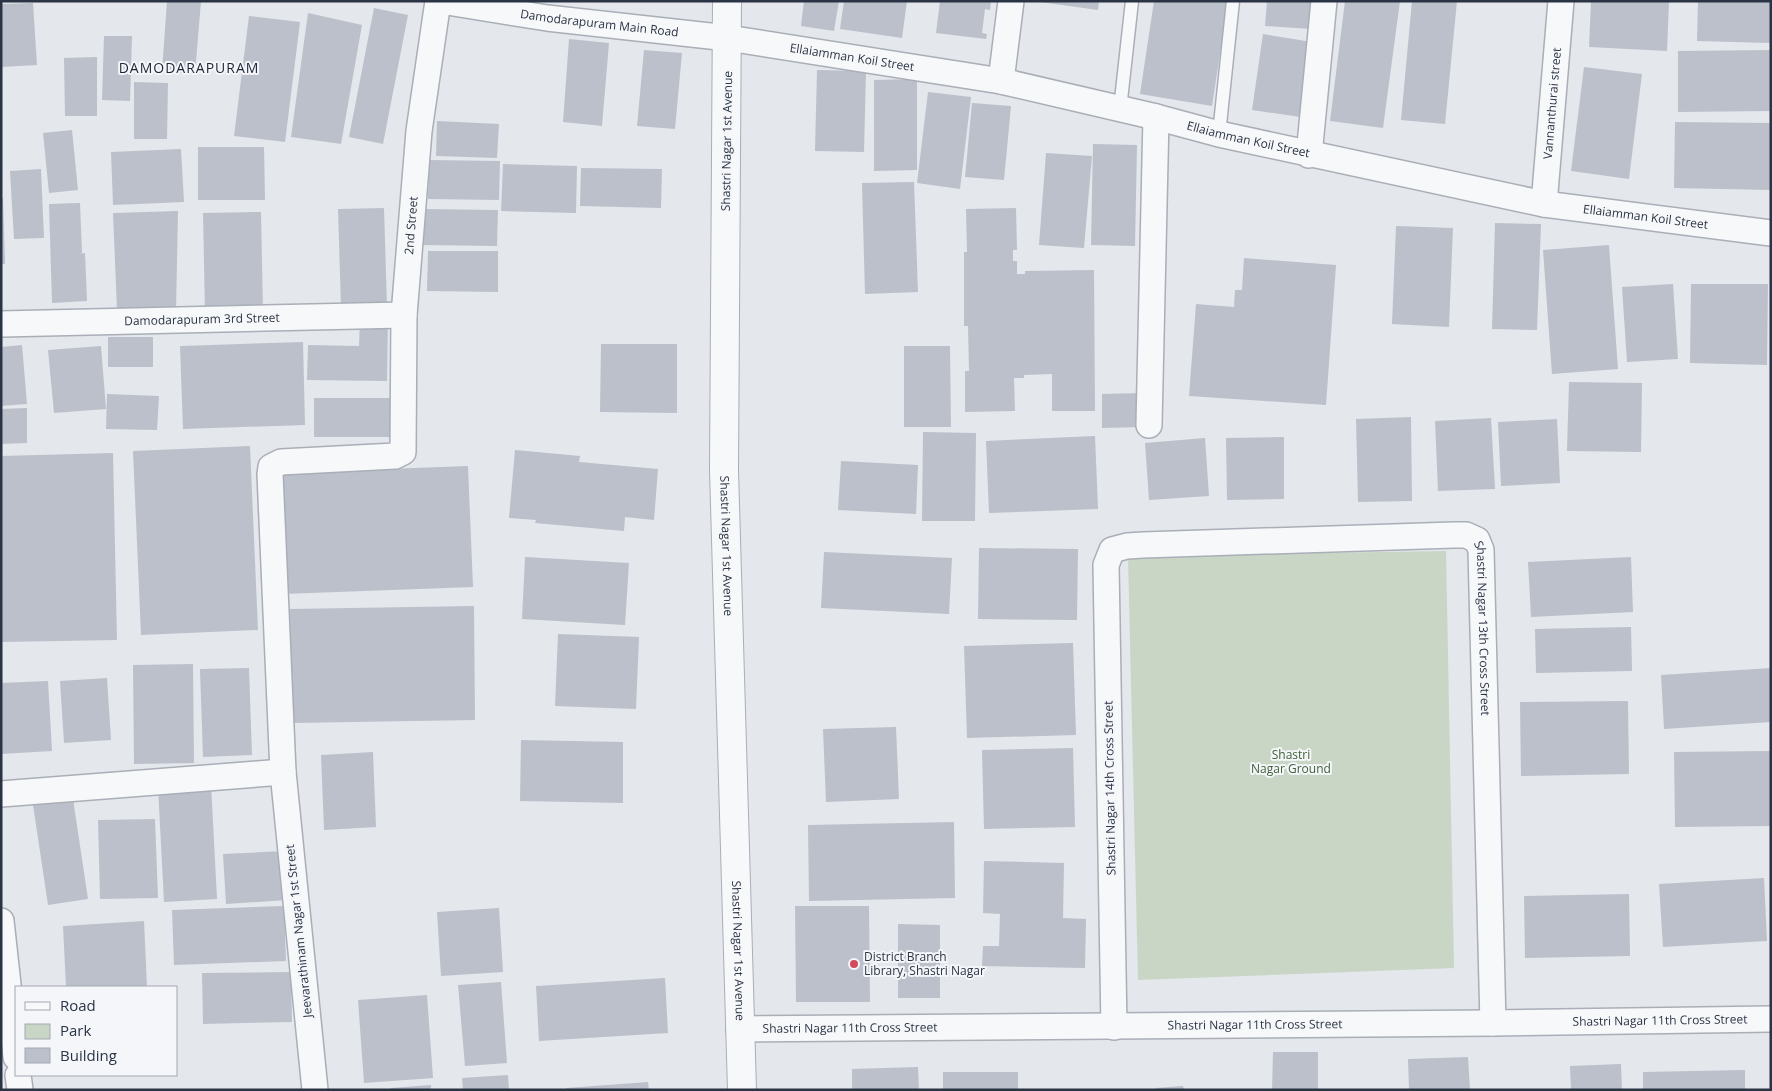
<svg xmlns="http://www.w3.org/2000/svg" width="1772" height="1091" font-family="'Open Sans',sans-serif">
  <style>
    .green { fill: #c9d6c5 }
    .building { fill: #bbc0ca }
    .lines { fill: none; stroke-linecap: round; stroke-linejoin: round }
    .service-casing { stroke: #a9aeb7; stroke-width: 15 }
    .minor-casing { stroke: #a9aeb7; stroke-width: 28 }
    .tertiary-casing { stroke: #a9aeb7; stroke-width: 30 }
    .service { stroke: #f7f8fa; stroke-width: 12 }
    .minor { stroke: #f7f8fa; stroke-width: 25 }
    .tertiary { stroke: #f7f8fa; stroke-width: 28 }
    .poi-dot { fill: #d1495b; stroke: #f4f6f9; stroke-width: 2 }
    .labels { text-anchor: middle; stroke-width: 4; stroke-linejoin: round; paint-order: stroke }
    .street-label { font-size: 12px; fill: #2b3445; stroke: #f4f6f9 }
    .park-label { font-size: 12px; fill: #3f6138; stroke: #f4f6f9 }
    .poi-label { font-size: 12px; fill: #2b3445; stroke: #f4f6f9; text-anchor: start }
    .neighbourhood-label { font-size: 14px; letter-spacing: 1px; fill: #1d2536; stroke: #f4f6f9 }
  </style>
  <rect width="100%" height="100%" fill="#e4e7ec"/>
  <path class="green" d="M 1446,551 L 1454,968 L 1138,980 L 1128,556 Z"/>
  <path class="building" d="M 167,1 L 201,1 L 195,74 L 162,71 Z
    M 804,1 L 839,1 L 834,31 L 801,26 Z
    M 844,1 L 907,1 L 902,38 L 840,29 Z
    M 940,1 L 991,1 L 990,10 L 985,9 L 982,33 L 987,34 L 986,39 L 936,33 Z
    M 1033,1 L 1099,1 L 1098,10 Z
    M 1154,1 L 1228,1 L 1212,106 L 1140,94 Z
    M 1267,1 L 1313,1 L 1311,29 L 1265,26 Z
    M 1345,1 L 1400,1 L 1383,128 L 1330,121 Z
    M 1412,1 L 1457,1 L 1445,124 L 1401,120 Z
    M 1591,1 L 1669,1 L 1667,51 L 1589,47 Z
    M 1698,1 L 1771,1 L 1771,43 L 1697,41 Z
    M 33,3 L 37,65 L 1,67 L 1,4 Z
    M 374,8 L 408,15 L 383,144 L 349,137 Z
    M 308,13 L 362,25 L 341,144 L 291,137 Z
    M 249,16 L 300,22 L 285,142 L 234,136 Z
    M 1263,34 L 1318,43 L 1307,118 L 1252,110 Z
    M 104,36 L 132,36 L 130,101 L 102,100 Z
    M 569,39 L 609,43 L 602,126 L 563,122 Z
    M 644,50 L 682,53 L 675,129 L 637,126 Z
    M 1771,50 L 1771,111 L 1678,112 L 1678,51 Z
    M 97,57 L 97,116 L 65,116 L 64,58 Z
    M 1584,67 L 1642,74 L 1629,179 L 1571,171 Z
    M 817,70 L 866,71 L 864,152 L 815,151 Z
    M 917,79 L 917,170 L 874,171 L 874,80 Z
    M 134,82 L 168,83 L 167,139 L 134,139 Z
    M 928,92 L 971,97 L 960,189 L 917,183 Z
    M 972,103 L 1011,106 L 1004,180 L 965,177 Z
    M 437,121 L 499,124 L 497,158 L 436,156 Z
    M 1675,122 L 1771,123 L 1771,190 L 1674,188 Z
    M 72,130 L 78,190 L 49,193 L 43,133 Z
    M 1093,144 L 1137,145 L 1135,246 L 1091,245 Z
    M 198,147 L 264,147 L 265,200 L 198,200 Z
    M 181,149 L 184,202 L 113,205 L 111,152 Z
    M 1046,153 L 1092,156 L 1084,248 L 1039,245 Z
    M 429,160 L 500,161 L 499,200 L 428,199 Z
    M 503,164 L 577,166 L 576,213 L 501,211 Z
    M 581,168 L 662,169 L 661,208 L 580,206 Z
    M 41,169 L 44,238 L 14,239 L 10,171 Z
    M 914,182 L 918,292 L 865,294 L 862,183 Z
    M 1,198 L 3,198 L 5,264 L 1,264 Z
    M 80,203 L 82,253 L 77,254 L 85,253 L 87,301 L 52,303 L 49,204 Z
    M 384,208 L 387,307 L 341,308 L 338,209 Z
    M 1016,208 L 1017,250 L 1013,250 L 1013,261 L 1017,261 L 1017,274 L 1025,274 L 1025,271 L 1094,270 L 1095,411 L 1052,411 L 1052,374 L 1024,375 L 1024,378 L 1014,378 L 1015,411 L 965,412 L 965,371 L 969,371 L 968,326 L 964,326 L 964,252 L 967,252 L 966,209 Z
    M 423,209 L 498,210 L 497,246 L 422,245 Z
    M 178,211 L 176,312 L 117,311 L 113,213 Z
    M 261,212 L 263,312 L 205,313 L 203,213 Z
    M 1495,223 L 1541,224 L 1537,330 L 1492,329 Z
    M 1396,226 L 1453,228 L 1449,327 L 1392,324 Z
    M 1609,245 L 1618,369 L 1552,374 L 1543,250 Z
    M 428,251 L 498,251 L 498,292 L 427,291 Z
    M 1244,258 L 1336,265 L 1326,405 L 1189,396 L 1196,304 L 1234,307 L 1235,290 L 1242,290 Z
    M 1673,284 L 1678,359 L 1627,362 L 1622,287 Z
    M 1691,284 L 1768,284 L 1767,365 L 1690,363 Z
    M 360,319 L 388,319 L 387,381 L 307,380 L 308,345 L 359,346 Z
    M 108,337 L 153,337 L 153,367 L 108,367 Z
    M 303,342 L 305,425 L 183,429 L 180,346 Z
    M 601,344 L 677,344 L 677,413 L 600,412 Z
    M 22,345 L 27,404 L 1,406 L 1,347 Z
    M 101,346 L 106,409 L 54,413 L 48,350 Z
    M 904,346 L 950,346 L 951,427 L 904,427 Z
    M 1569,382 L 1642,383 L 1641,452 L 1567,451 Z
    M 1141,393 L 1142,427 L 1102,428 L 1102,394 Z
    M 107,394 L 159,396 L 157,430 L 106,429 Z
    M 314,398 L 394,398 L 393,437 L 314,437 Z
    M 27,408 L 27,443 L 1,444 L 1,409 Z
    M 1411,417 L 1412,501 L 1358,502 L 1356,419 Z
    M 1491,418 L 1495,489 L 1438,491 L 1435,421 Z
    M 1557,419 L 1560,483 L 1501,486 L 1498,422 Z
    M 923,432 L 976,433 L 975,521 L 922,521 Z
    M 1095,436 L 1098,509 L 989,513 L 986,441 Z
    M 1284,437 L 1284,499 L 1227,500 L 1226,438 Z
    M 1205,438 L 1209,496 L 1149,500 L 1145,443 Z
    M 250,446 L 258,630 L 141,635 L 133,451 Z
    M 515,450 L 580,456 L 579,462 L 658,469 L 654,520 L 625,517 L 624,531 L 535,523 L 536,520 L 509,518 Z
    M 113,453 L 117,640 L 1,642 L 1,456 Z
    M 841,461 L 918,465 L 916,514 L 838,510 Z
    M 468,466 L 473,587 L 283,594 L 278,473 Z
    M 979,548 L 1078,549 L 1077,620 L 978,619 Z
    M 824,552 L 952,558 L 949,614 L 821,608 Z
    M 525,557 L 629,563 L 625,625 L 522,619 Z
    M 1631,557 L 1633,612 L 1531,617 L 1528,562 Z
    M 474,606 L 475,720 L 292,723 L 290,609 Z
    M 1631,627 L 1632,671 L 1536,673 L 1535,629 Z
    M 558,634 L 639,637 L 636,709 L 555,706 Z
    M 1073,643 L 1076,735 L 967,738 L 964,646 Z
    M 193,664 L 194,763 L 134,764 L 133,665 Z
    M 249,668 L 252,755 L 203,757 L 200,669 Z
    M 1771,668 L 1771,722 L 1664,729 L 1661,675 Z
    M 107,678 L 111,740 L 64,743 L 60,681 Z
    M 48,681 L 52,751 L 1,754 L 1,683 Z
    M 1628,701 L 1629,774 L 1521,776 L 1520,702 Z
    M 896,727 L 899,799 L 826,802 L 823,729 Z
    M 521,740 L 623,742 L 623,803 L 520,801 Z
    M 1073,748 L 1075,827 L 984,829 L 982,750 Z
    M 1771,751 L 1771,826 L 1675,827 L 1674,752 Z
    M 373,752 L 376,827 L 324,830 L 321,755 Z
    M 211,784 L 217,899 L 164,902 L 158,787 Z
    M 73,799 L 88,899 L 48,905 L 33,805 Z
    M 155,819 L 158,898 L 100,899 L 98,820 Z
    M 954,822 L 955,898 L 809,901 L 808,825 Z
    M 284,851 L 287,900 L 226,904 L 223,854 Z
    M 984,861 L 1064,863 L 1063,918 L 1086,919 L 1085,968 L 982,966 L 983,946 L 999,946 L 1000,914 L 983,913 Z
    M 1764,878 L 1767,941 L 1663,947 L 1659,884 Z
    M 1629,894 L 1630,956 L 1525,958 L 1524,896 Z
    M 284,906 L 286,961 L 174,965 L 172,910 Z
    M 795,906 L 869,906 L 870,1002 L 796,1002 Z
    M 499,908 L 503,972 L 441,976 L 437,912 Z
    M 144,921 L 147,987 L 66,987 L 63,926 Z
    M 898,924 L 940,925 L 940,998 L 898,998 Z
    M 291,972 L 292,1022 L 203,1024 L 202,973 Z
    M 665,978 L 668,1033 L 539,1041 L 536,986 Z
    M 501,982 L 507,1063 L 465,1066 L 458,985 Z
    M 427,995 L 433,1078 L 364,1083 L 358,1000 Z
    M 1273,1052 L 1318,1052 L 1318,1090 L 1272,1090 Z
    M 1468,1057 L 1470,1090 L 1409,1090 L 1408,1059 Z
    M 1621,1064 L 1622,1090 L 1571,1090 L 1570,1066 Z
    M 918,1067 L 919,1090 L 852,1090 L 852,1069 Z
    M 1745,1070 L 1745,1090 L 1643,1090 L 1643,1072 Z
    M 943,1072 L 1018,1072 L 1018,1090 L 943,1090 Z
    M 508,1075 L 509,1090 L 463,1090 L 462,1078 Z
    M 648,1082 L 649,1090 L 566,1090 L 566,1088 Z
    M 431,1085 L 431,1090 L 391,1090 L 391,1088 Z
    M 1183,1086 L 1184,1090 L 1156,1090 L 1156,1088 Z"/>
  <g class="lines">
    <defs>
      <path id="service" d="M 1120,109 L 1132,1
        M 1219,134 L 1233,1"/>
      <g id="minor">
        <path id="s1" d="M 441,1 L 547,18 L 728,38 L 1001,81 L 1156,117 L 1219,134 L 1544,204 L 1771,233"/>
        <path d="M 1001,81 L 1011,1"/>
        <path d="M 1309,155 L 1324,1"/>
        <path id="s2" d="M 1544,204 L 1561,1"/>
        <path id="s3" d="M 1,324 L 404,315"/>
        <path d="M 1149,425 L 1156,117"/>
        <path d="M 1,794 L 283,772"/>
        <path d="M 1,921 L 16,1057"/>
        <path id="s4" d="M 1114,1027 L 1106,565 L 1112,550 L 1127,546 L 1143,545 L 1454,535 L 1466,535 L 1477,540 L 1481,550 L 1493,1023"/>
        <path id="s5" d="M 739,1029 L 1493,1023 L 1771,1019"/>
        <path d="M 18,1075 L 20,1090"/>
        <path id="s6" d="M 315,1090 L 283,772 L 270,474 L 271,467 L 281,462 L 395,456 L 403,452 L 404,315 L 419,131 L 438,1"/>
      </g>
      <g id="tertiary">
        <path id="s7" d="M 727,1 L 724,470 L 742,1090"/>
      </g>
    </defs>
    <use href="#service" class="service-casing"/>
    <use href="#minor" class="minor-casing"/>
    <use href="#tertiary" class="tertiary-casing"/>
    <use href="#service" class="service"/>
    <use href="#minor" class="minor"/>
    <use href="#tertiary" class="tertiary"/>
  </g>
  <circle class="poi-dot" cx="854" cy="964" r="5"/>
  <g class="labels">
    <g class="street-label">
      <text dy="4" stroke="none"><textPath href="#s1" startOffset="160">Damodarapuram Main Road</textPath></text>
      <text dy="4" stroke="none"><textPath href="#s1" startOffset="415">Ellaiamman Koil Street</textPath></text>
      <text dy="4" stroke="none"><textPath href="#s2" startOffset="101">Vannanthurai street</textPath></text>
      <text dy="4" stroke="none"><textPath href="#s1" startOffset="820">Ellaiamman Koil Street</textPath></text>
      <text transform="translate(727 141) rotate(-89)" y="4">Shastri Nagar 1st Avenue</text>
      <text dy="4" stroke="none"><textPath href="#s1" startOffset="1225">Ellaiamman Koil Street</textPath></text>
      <text dy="4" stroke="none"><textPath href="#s6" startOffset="986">2nd Street</textPath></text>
      <text dy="4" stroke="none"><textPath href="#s3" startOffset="201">Damodarapuram 3rd Street</textPath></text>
      <text dy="4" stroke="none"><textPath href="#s7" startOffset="545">Shastri Nagar 1st Avenue</textPath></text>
      <text dy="4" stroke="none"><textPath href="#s4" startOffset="934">Shastri Nagar 13th Cross Street</textPath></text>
      <text transform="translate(1110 788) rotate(-91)" y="4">Shastri Nagar 14th Cross Street</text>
      <text transform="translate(299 931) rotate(-96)" y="4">Jeevarathinam Nagar 1st Street</text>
      <text dy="4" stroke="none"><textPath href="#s7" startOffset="950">Shastri Nagar 1st Avenue</textPath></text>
      <text dy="4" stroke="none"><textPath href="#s5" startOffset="921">Shastri Nagar 11th Cross Street</textPath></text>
      <text dy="4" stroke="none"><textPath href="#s5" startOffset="516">Shastri Nagar 11th Cross Street</textPath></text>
      <text dy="4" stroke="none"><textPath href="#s5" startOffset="111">Shastri Nagar 11th Cross Street</textPath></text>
    </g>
    <g class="park-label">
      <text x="1291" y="759">Shastri<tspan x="1291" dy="14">Nagar Ground</tspan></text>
    </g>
    <g class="poi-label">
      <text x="864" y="961">District Branch<tspan x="864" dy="14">Library, Shastri Nagar</tspan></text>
    </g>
    <g class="neighbourhood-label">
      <text x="189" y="73">DAMODARAPURAM</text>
    </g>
  </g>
  <rect width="1772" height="1091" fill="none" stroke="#2b3445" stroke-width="5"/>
  <rect x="15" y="986" width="162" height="90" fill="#f4f6f9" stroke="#a4a8b1"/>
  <rect x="25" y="1002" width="25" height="8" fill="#f7f8fa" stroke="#a4a8b1"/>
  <text x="60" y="1011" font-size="15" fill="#2b3445">Road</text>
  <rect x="25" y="1024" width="25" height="15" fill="#c9d6c5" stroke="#a4a8b1"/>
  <text x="60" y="1036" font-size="15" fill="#2b3445">Park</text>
  <rect x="25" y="1048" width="25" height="15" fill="#bbc0ca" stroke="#a4a8b1"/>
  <text x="60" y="1061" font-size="15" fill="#2b3445">Building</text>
</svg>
